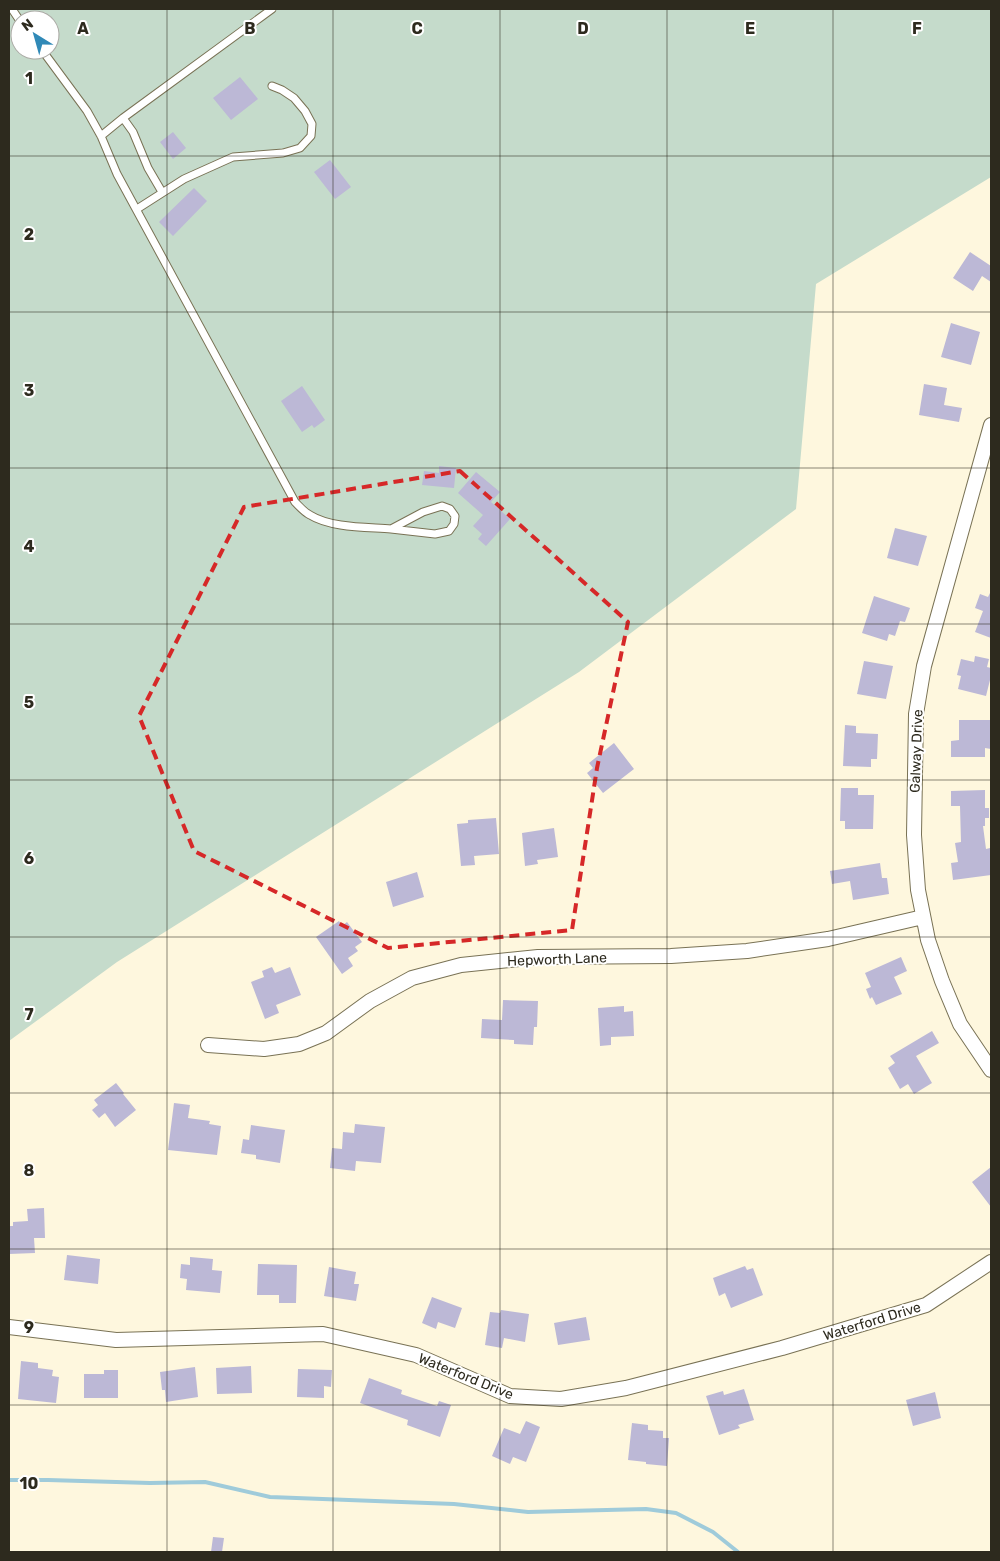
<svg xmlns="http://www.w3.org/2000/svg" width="1000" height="1561" font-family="Rubik,sans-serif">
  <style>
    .green { fill: #c5dbcb; fill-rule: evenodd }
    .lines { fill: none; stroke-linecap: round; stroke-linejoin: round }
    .stream { stroke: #9fcbda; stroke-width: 4 }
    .building { fill: #bcb8d6 }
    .service-casing { stroke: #797255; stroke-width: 9 }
    .minor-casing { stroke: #797255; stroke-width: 16 }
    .service { stroke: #fff; stroke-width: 7 }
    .minor { stroke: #fff; stroke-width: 14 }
    .marked { fill: none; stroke: #d62828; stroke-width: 4; stroke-dasharray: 10 6; stroke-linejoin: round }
    .grid { fill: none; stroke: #2d2a1e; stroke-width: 1; stroke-opacity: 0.55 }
    .labels { text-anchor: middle; stroke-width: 4; stroke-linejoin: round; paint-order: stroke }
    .street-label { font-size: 14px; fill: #2d2a1e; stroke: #fff }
    .grid-label { font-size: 16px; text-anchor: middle; font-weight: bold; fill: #2d2a1e; stroke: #fff; stroke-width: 4; stroke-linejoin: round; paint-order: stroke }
  </style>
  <rect width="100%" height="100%" fill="#fef7de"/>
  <path class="green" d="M 9,9 L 991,9 L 991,177 L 816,284 L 796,509 L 579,672 L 117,962 L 9,1041 ZM 20,20 L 50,20 L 50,50 L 20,50 Z"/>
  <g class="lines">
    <path class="stream" d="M 9,1480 L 48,1480 L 150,1483 L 205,1482 L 270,1497 L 454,1504 L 528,1512 L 646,1509 L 676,1513 L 713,1532 L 738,1552"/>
  </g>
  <path class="building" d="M 240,77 L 258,99 L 231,120 L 213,98 Z
    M 173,132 L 186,148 L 173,159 L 160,142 Z
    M 330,160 L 351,187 L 335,199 L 314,172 Z
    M 194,188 L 207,201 L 173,236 L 159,222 Z
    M 970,252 L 991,266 L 991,282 L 982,276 L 973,291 L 953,278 Z
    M 951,323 L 980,332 L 971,365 L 941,357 Z
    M 924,384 L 947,388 L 944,405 L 962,408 L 959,422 L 919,415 Z
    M 302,386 L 325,420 L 314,428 L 312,425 L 302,432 L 281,401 Z
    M 439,466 L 456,468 L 454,488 L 422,485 L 424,471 L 439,473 Z
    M 476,472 L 500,492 L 491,502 L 510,519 L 486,546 L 478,539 L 482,534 L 473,526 L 483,515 L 458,493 Z
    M 895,528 L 927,536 L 918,566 L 887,558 Z
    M 990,593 L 991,593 L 991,638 L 975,632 L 983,611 L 975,608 L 980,594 L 988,597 Z
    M 874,596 L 910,608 L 905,622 L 900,621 L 895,636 L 889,634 L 887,641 L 862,633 Z
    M 975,656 L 989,659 L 987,667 L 991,668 L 991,676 L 986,696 L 958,689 L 961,676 L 957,675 L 961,659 L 974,662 Z
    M 864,661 L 893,666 L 886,699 L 857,694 Z
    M 959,720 L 991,720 L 991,749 L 985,748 L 985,757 L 951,757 L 951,741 L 959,740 Z
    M 845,725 L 856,726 L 856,733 L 878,734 L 877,759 L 871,759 L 871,767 L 843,766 Z
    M 614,743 L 634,769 L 603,793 L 587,773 L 593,768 L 589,763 Z
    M 841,788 L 858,788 L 858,795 L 874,795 L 873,829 L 845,829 L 845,821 L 840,821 Z
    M 985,790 L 985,808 L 989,808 L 989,818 L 985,818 L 985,826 L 983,826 L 986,849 L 990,848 L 991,875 L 953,880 L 951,863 L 958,862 L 955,843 L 961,842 L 960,806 L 951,806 L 951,791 Z
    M 496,818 L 499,854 L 474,856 L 475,865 L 461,866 L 457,824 L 468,823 L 468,820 Z
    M 554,828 L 558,857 L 537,860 L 538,864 L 525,866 L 522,833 Z
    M 880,863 L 882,878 L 887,878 L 889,894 L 853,900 L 850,881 L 832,884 L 830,871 Z
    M 417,872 L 424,897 L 393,907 L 386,882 Z
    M 339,921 L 342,926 L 347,922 L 362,942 L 355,947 L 358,951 L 348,958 L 353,966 L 342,974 L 316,937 Z
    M 901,957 L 907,971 L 894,977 L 902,994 L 876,1005 L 872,997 L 870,999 L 866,989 L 871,987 L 865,973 Z
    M 272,967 L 275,973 L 290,967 L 301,995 L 276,1005 L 279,1013 L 265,1019 L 251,982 L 264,977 L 262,971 Z
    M 503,1000 L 538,1001 L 537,1027 L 534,1027 L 533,1045 L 514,1044 L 514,1040 L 481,1038 L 482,1019 L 502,1020 Z
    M 624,1006 L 624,1012 L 633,1011 L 634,1036 L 611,1037 L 611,1045 L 600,1046 L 598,1008 Z
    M 932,1031 L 939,1043 L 916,1056 L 932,1083 L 914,1094 L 908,1084 L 900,1089 L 888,1068 L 895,1063 L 890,1056 Z
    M 116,1083 L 124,1093 L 123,1094 L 136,1110 L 115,1127 L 105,1113 L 99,1118 L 92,1110 L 98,1105 L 94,1100 Z
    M 174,1103 L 190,1105 L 188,1118 L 210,1121 L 209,1124 L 221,1126 L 217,1155 L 168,1150 Z
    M 355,1124 L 385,1127 L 381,1163 L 356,1161 L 355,1171 L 330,1168 L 332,1148 L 342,1149 L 343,1132 L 354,1133 Z
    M 251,1125 L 285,1130 L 280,1163 L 256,1159 L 256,1155 L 241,1153 L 243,1139 L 249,1140 Z
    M 991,1167 L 991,1207 L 972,1182 Z
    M 44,1208 L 45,1238 L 34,1238 L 35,1253 L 9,1254 L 9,1226 L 13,1226 L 13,1222 L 28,1221 L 27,1209 Z
    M 67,1255 L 100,1259 L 98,1284 L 64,1280 Z
    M 190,1257 L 213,1259 L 212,1270 L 222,1271 L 220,1293 L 186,1290 L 187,1279 L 180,1278 L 181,1264 L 190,1265 Z
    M 258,1264 L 297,1265 L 296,1303 L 279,1303 L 279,1295 L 257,1295 Z
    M 745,1266 L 747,1270 L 753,1268 L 763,1295 L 731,1308 L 725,1293 L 719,1296 L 713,1278 Z
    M 329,1267 L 356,1272 L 354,1284 L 359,1284 L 356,1301 L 324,1296 Z
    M 432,1297 L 462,1308 L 455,1328 L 438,1322 L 436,1329 L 422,1323 Z
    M 501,1310 L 529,1314 L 525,1342 L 504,1338 L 502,1348 L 485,1345 L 490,1312 L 500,1313 Z
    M 586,1317 L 590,1340 L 558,1345 L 554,1323 Z
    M 21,1361 L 38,1363 L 38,1368 L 53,1370 L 52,1376 L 59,1377 L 56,1403 L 18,1399 Z
    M 251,1366 L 252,1393 L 217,1394 L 216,1368 Z
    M 195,1367 L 198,1397 L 166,1402 L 165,1390 L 162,1390 L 160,1372 Z
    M 298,1369 L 332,1370 L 331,1387 L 324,1386 L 324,1398 L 297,1397 Z
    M 104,1370 L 118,1370 L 118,1398 L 84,1398 L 84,1374 L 104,1374 Z
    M 369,1378 L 402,1390 L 401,1394 L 437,1406 L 439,1401 L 451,1405 L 440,1437 L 407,1425 L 408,1420 L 360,1403 Z
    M 744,1389 L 754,1420 L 738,1425 L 740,1428 L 719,1435 L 706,1396 L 723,1391 L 724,1395 Z
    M 935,1392 L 941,1418 L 913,1426 L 906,1400 Z
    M 526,1421 L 540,1427 L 526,1462 L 513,1457 L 510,1464 L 492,1456 L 504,1428 L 520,1434 Z
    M 632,1423 L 648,1425 L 648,1430 L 663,1431 L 663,1438 L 669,1438 L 667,1466 L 646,1464 L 646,1462 L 628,1460 Z
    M 213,1537 L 224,1538 L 222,1552 L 211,1552 Z"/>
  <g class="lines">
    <defs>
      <path id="service" d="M 12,9 L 20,21
        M 42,50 L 87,111 L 101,136 L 117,174 L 295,502 C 300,507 304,512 310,515 C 331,528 366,527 391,529
        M 123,118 L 133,132 L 148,168 L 162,192
        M 101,136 L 123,118 L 272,9
        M 137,209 L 184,179 L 233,157 L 283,153 L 300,148 L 311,136 L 312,124 L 305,111 L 294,98 L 282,90 L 272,86
        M 442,506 L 450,509 L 455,516 L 454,524 L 449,531 L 435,534 L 391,529 L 423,512 Z"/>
      <path id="minor" d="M 991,425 L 924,666 L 916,714 L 914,835 L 918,890 L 928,940 L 942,981 L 960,1024 L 991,1070
        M 208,1045 L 264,1049 L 299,1044 L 326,1033 L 370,1001 L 412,978 L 461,965 L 538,957 L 671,956 L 747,951 L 828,939 L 923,917
        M 9,1327 L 116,1340 L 323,1334 L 416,1355 L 510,1396 L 561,1399 L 626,1388 L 782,1348 L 926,1305 L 991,1262"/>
    </defs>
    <use href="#service" class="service-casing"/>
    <use href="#minor" class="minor-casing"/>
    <use href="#service" class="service"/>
    <use href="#minor" class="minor"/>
  </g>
  <path class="marked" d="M 460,471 L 628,622 L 597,768 L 572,930 L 388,948 L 194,851 L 139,716 L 244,507 Z"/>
  <path class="grid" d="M 167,9 L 167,1552M 333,9 L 333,1552M 500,9 L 500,1552M 667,9 L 667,1552M 833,9 L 833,1552M 9,156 L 991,156M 9,312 L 991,312M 9,468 L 991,468M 9,624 L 991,624M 9,780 L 991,780M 9,937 L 991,937M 9,1093 L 991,1093M 9,1249 L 991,1249M 9,1405 L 991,1405"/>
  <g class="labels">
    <g class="street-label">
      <text transform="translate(916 751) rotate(-88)" y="5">Galway Drive</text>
      <text transform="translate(557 959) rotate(-2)" y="5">Hepworth Lane</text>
      <text transform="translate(872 1321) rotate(-17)" y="5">Waterford Drive</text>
      <text transform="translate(466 1376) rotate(22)" y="5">Waterford Drive</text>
    </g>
  </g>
  <g class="grid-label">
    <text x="83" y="34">A</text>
    <text x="250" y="34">B</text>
    <text x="417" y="34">C</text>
    <text x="583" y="34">D</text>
    <text x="750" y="34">E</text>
    <text x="917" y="34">F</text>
    <text x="29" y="84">1</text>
    <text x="29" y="240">2</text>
    <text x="29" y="396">3</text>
    <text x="29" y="552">4</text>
    <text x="29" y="708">5</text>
    <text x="29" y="864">6</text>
    <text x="29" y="1020">7</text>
    <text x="29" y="1176">8</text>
    <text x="29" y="1333">9</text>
    <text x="29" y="1489">10</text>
  </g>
  <rect width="1000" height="1561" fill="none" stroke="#2d2a1e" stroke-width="20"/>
  <g transform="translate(35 35) rotate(323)"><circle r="24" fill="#ffffff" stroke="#abaaa5"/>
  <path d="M0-4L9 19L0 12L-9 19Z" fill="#3089b7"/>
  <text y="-8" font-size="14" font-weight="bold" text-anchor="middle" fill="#2d2a1e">N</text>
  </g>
</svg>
